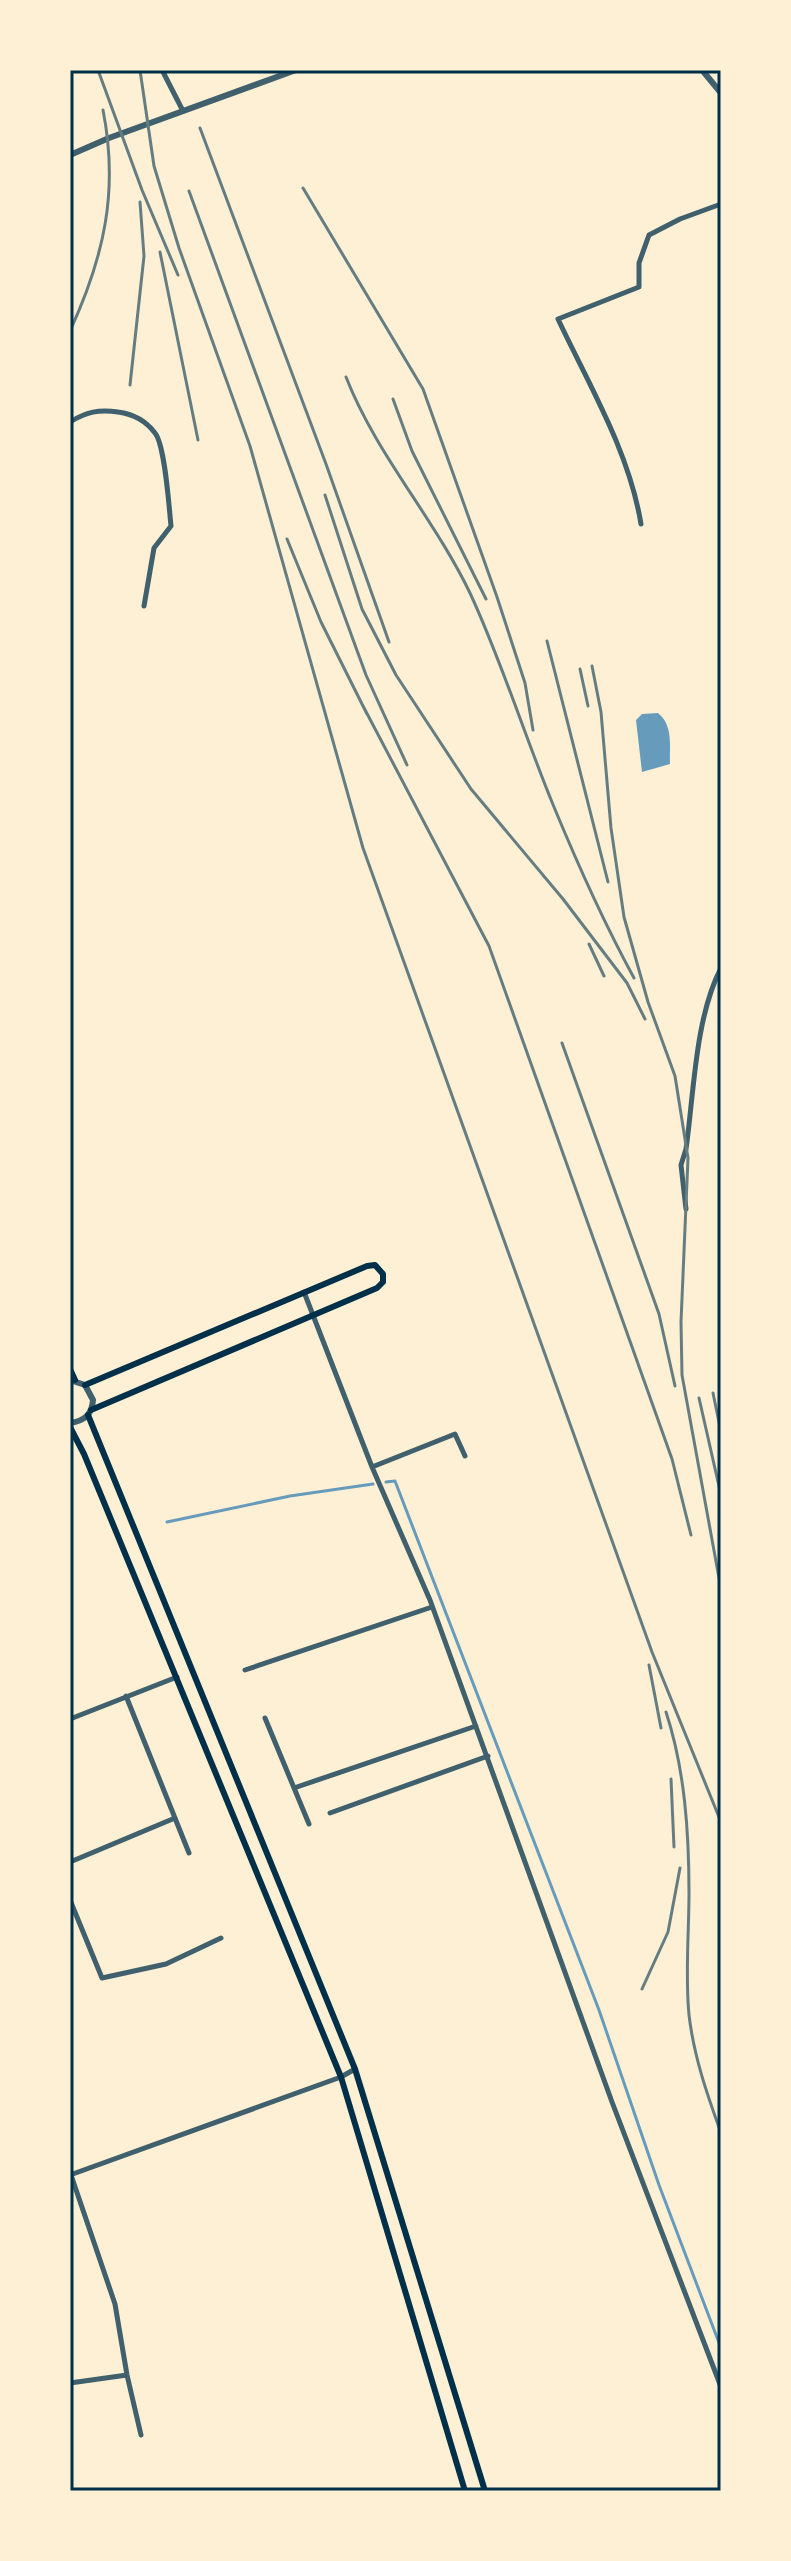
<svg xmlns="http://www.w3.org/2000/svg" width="791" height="2561" font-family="'Source Serif 4',serif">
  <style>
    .water { fill: #669bbc }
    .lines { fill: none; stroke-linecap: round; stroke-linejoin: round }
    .stream { stroke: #669bbc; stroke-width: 3 }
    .minor { stroke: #3f606c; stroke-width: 5 }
    .tertiary { stroke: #3f606c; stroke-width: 6 }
    .secondary { stroke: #003049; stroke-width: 6 }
    .rail { stroke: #657d81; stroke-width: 3 }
    .neatline { fill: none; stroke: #003049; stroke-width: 3 }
  </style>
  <rect width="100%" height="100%" fill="#fdf0d5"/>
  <path class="water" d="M 658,713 C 674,726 669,747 670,764 L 642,772 L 636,720 L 642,714 Z"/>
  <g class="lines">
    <path class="stream" d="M 386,1482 L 395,1481 L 599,2010 L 659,2185 L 721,2348
      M 167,1522 L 290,1496 L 373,1484"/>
    <path class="minor" d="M 162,70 L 183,111
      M 70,422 C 86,412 99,409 118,412 C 133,414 146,421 155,433 C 165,445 169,507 171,526 L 154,548 L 144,606
      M 641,524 C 629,451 589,385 558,319 L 639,287 L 639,263 L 649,235 L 680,219 L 721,204
      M 686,1209 L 681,1165 L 686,1149 C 694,1093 695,1018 721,968
      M 304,1292 L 372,1467 L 430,1600 L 612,2102 L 721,2387
      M 372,1467 L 455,1434 L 465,1456
      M 245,1670 L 432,1607
      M 126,1696 L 189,1853
      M 265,1718 L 309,1824
      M 70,1719 L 177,1677
      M 294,1788 L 476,1726
      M 330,1813 L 488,1756
      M 70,1862 L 175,1818
      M 70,1900 L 102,1978 L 166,1964 L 221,1938
      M 70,2175 L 341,2077 L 355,2069
      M 71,2175 L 115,2304 L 127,2375 L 141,2435
      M 70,2383 L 127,2375"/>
    <path class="tertiary" d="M 702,70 L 721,93
      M 70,155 L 109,138 L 296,70
      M 70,1380 L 85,1385 L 93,1400 C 92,1415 84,1421 70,1423"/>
    <path class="secondary" d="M 70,1369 L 75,1380
      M 85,1385 L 367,1266 L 375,1265 L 383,1274 L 383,1282 L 377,1288 L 91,1410
      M 88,1415 L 355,2069 L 485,2491
      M 70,1427 L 84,1454 L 341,2077 L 465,2491"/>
    <path class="rail" d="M 98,70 L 142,190 L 178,275
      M 140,70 L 154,166 L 179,248 L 250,446 L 363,848 L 652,1652 L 721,1822
      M 200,128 L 326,464 L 389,642
      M 303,188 L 423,389 L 497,597 L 525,683 L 533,730
      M 189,191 L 366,675 L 407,765
      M 160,252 L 198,440
      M 70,331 C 104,257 119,191 103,110
      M 346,377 C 376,454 434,518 470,593 C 502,662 525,737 554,807 C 578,865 604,923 634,978
      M 130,385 L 144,256 L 140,202
      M 393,399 L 412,451 L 486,599
      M 325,495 L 362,609 L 396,675 L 471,789 L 563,899 L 627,983 L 645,1019
      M 287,539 L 321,622 L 367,714
      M 547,641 L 608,882
      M 592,666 L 601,712 L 611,828 L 624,917 L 648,1002 L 675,1076 L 688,1158 L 681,1322 L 682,1375 L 721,1589
      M 580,669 L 588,706
      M 362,704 L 489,946 L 672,1459 L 691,1535
      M 589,944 L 604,976
      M 562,1043 L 659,1314 L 675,1386
      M 713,1393 L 721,1432
      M 699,1398 L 721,1495
      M 649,1665 L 661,1728
      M 666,1712 C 685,1770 689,1833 689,1893 C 689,1934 685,1975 689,2015 C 694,2057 707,2094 721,2133
      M 671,1779 L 674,1847
      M 642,1989 L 668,1932 L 680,1868"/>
  </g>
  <rect width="791" height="2561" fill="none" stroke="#fdf0d5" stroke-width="144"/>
  <rect x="72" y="72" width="647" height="2417" class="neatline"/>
</svg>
